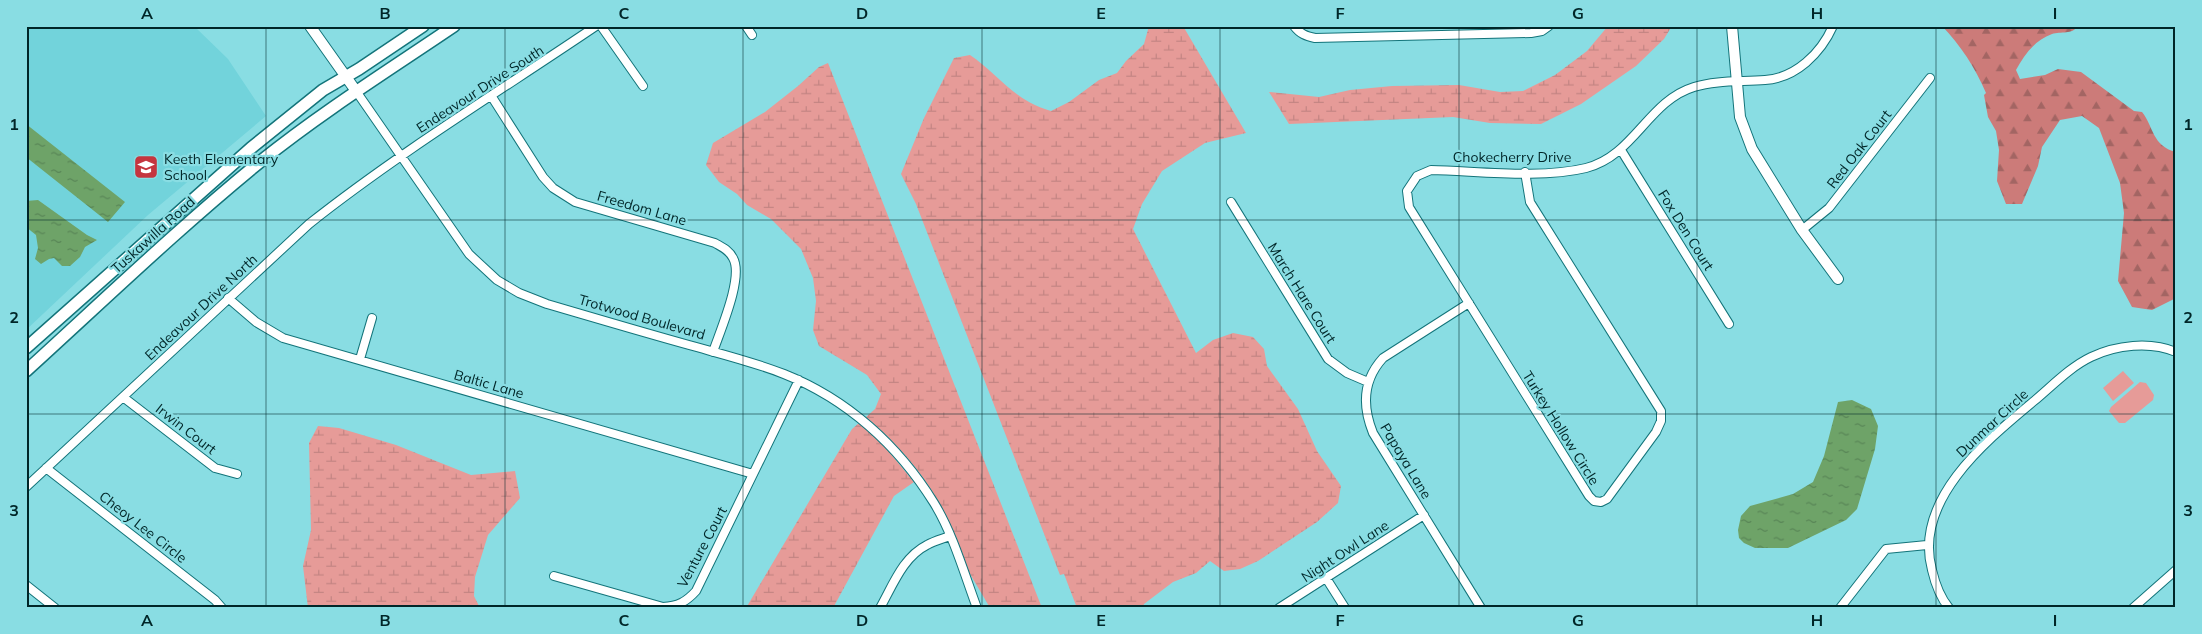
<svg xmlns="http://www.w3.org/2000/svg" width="2202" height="634" font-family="Mulish,sans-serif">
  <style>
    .built { fill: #72d3db }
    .green { fill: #e69b98 }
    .forest { fill: url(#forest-firs) }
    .wetland { fill: url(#wetland-marsh) }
    .water { fill: url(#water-ripples) }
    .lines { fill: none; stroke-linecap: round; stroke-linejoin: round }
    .minor-casing { stroke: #13747a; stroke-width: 10 }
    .tertiary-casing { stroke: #13747a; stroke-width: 12 }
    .secondary-casing { stroke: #13747a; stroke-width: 14 }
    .minor { stroke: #fff; stroke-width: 8 }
    .tertiary { stroke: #fff; stroke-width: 10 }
    .secondary { stroke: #fff; stroke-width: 11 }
    .grid { fill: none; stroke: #002628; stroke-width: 1; stroke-opacity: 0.55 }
    .labels { text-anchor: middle; stroke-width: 4.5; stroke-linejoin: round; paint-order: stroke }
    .street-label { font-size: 14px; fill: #002628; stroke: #89dde3 }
    .poi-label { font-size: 14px; fill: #002628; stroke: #89dde3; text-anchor: start }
    .neatline { fill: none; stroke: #002628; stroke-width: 2 }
    .grid-label { font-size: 16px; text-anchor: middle; font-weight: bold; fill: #002628 }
  </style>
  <defs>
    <pattern id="forest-firs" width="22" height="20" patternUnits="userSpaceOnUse" patternTransform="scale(1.25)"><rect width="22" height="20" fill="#cc7b79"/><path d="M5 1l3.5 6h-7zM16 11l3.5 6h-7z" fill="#a36563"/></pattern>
    <pattern id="wetland-marsh" width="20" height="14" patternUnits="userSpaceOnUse" patternTransform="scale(1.25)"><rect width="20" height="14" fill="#e69b98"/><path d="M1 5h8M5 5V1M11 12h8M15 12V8" fill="none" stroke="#c48583"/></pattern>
    <pattern id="water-ripples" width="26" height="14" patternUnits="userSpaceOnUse" patternTransform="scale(1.25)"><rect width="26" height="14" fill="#6ea368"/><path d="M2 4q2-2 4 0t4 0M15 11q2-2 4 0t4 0" fill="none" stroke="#588556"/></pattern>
  </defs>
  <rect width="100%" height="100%" fill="#89dde3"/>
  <path class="built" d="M 26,26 L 194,26 L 228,59 L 266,116 L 148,215 L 26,330 Z"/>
  <path class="green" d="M 2123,371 L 2134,383 L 2113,401 L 2103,388 Z
    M 2140,382 L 2146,383 L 2154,395 L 2153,400 L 2125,423 L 2119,423 L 2109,411 L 2111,407 Z"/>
  <path class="forest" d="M 1942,26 L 2078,26 C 2072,35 2061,31 2052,34 C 2035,40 2024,55 2016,70 L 2020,79 L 2045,75 L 2058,69 L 2081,72 L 2134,111 L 2142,112 C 2154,127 2152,146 2176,152 L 2176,298 L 2152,310 L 2132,307 L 2118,281 L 2124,213 L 2120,183 L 2099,128 L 2082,116 L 2060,120 L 2042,147 L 2038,166 L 2022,204 L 2006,204 L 1997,181 L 1999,150 L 1996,131 L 1988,117 L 1984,95 L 1986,93 C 1975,67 1961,46 1942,26 Z"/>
  <path class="wetland" d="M 1149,26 L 1183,26 L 1246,133 L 1205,143 L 1162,171 L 1142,204 L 1133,229 L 1196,353 L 1213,340 L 1233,333 L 1253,337 L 1264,349 L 1267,366 L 1298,409 L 1317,451 L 1341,486 L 1338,503 L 1317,522 L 1258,561 L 1240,569 L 1224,571 L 1210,561 L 1196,573 L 1173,582 L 1144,604 L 1142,608 L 1077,608 L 1064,574 L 1060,575 L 916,204 L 901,174 L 924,118 L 954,58 L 970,55 C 991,69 1007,90 1029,102 C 1036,106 1044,109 1051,111 L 1069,102 L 1099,80 L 1117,73 L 1126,61 L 1144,44 Z
    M 1608,26 L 1672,26 L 1664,39 L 1636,66 L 1581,104 L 1541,124 L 1490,123 L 1453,117 L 1289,124 L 1269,92 L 1319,97 L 1350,90 L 1392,86 L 1459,85 L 1500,92 L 1523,91 L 1555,75 L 1587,51 Z
    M 828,63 L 1042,608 L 990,608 C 982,593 972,579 965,564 C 956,543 950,522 938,501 C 920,469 894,441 866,417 L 875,409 L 881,394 L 867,375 L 819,346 L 813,330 L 816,301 L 813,278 L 801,249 L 771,219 L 747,205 L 737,194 L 719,182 L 706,165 L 713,143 L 765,112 L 798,86 L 819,67 Z
    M 859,423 L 881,442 L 914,482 L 894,496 L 833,608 L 746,608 L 852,429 Z
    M 318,426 L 339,428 L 396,445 L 471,475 L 515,471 L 520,498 L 488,535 L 475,577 L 474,596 L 480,608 L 308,608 L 303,566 L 311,530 L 309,443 Z"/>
  <path class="water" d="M 26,124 L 125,202 L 108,222 L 26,157 Z
    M 38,200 L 87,235 L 97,240 L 85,247 L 80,257 L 70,266 L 62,266 L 54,258 L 49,259 L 41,264 L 35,259 L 38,248 L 36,235 L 26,227 L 26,201 Z
    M 1852,400 L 1871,409 L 1878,426 L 1875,449 L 1857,509 L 1846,520 L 1788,548 L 1755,548 L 1744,543 L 1739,538 L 1738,530 L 1741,516 L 1750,506 L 1793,494 L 1813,482 L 1824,456 L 1838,402 Z"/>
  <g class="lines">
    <defs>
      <path id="minor" d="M 601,26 L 643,86
        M 746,26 L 752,35
        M 1294,26 C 1300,34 1306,36 1315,38 L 1531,33 L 1542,31 L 1549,26
        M 356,91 L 469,254 L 497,280 L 519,293 L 547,304 C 595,318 642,332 689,345 C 721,354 754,362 784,374 C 847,399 898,445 934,503 C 953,534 964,573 977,608
        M 492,97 L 543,177 L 553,188 L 575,202 L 715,243 C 722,247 729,250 733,258 C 744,277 720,331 713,352
        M 1621,150 L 1729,324
        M 1525,172 L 1530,202 L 1661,411 L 1661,421 L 1656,432 L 1607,499 L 1601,502 L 1594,501 L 1589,496 L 1409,207 L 1407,191 L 1417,176 L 1431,170 C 1478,171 1541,179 1586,168 C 1634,156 1648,101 1694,87 C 1716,80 1742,82 1765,80 C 1796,78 1821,53 1833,26
        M 1231,202 L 1328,359 L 1347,373 L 1368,382
        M 1802,230 L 1829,208 L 1930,78
        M 228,298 L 256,322 L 283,338 L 753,474
        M 1469,303 L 1383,358 C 1363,380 1362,406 1373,433 L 1481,608
        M 360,359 L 372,318
        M 123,397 L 215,468 L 237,474
        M 46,468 L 215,600 L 222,608
        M 26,487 L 309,224 C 400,152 500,91 596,26
        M 554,576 L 663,607 C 678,606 686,602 696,591 L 799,380
        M 1326,578 L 1345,608
        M 26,585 L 55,608
        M 880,608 C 893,585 903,557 927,545 C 934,541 942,539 950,536
        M 1279,608 L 1424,515
        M 1840,608 L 1886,549 L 1927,545
        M 1949,608 C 1940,597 1935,583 1932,570 C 1913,500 1986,441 2034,401 C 2052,386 2070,367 2091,357 C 2116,345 2150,341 2176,352
        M 2133,608 L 2176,570"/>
      <path id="tertiary" d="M 310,26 L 356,91
        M 1732,26 L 1740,117 L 1752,149 L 1802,230 L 1838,279"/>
      <path id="secondary" d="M 26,348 L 251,148 L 323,90 L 359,69 L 423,26
        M 26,371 C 104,300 180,227 261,161 C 322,112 389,70 454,26"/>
    </defs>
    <use href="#minor" class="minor-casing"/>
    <use href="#tertiary" class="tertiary-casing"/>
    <use href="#secondary" class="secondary-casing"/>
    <use href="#minor" class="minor"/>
    <use href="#tertiary" class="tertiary"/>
    <use href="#secondary" class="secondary"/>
  </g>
  <path class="grid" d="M 266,26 L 266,608M 505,26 L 505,608M 743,26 L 743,608M 982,26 L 982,608M 1220,26 L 1220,608M 1459,26 L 1459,608M 1697,26 L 1697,608M 1936,26 L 1936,608M 26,220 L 2176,220M 26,414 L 2176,414"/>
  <defs>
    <symbol id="school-square" viewBox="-11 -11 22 22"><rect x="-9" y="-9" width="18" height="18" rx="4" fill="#c5353f" stroke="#89dde3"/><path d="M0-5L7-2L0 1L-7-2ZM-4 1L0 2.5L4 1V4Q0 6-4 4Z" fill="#fff"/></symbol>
  </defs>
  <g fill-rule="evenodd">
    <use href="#school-square" x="132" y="153" width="28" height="28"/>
  </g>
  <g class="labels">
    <g class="street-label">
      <text transform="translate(480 89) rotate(-33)" y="5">Endeavour Drive South</text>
      <text transform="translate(1859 149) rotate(-52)" y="5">Red Oak Court</text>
      <text x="1512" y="162">Chokecherry Drive</text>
      <text transform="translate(642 208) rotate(16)" y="5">Freedom Lane</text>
      <text transform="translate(1686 230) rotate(58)" y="5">Fox Den Court</text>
      <text transform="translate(153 235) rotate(-42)" y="5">Tuskawilla Road</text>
      <text transform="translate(1302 293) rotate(58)" y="5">March Hare Court</text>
      <text transform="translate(201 307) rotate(-43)" y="5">Endeavour Drive North</text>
      <text transform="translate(642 317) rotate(16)" y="5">Trotwood Boulevard</text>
      <text transform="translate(489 384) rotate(16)" y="5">Baltic Lane</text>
      <text transform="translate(1992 423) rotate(-43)" y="5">Dunmar Circle</text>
      <text transform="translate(1561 428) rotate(58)" y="5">Turkey Hollow Circle</text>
      <text transform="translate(186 429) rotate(38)" y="5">Irwin Court</text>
      <text transform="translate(1406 461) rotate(59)" y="5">Papaya Lane</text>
      <text transform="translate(143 527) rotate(38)" y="5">Cheoy Lee Circle</text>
      <text transform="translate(702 547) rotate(-62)" y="5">Venture Court</text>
      <text transform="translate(1345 551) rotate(-33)" y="5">Night Owl Lane</text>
    </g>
    <g class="poi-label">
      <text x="164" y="164">Keeth Elementary<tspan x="164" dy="16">School</tspan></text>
    </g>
  </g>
  <rect width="2202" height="634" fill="none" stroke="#89dde3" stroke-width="55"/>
  <rect x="28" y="28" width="2146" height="578" class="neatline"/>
  <g class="grid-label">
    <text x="147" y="19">A</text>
    <text x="385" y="19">B</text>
    <text x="624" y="19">C</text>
    <text x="862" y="19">D</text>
    <text x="1101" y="19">E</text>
    <text x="1340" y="19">F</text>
    <text x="1578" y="19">G</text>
    <text x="1817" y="19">H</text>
    <text x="2055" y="19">I</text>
    <text x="14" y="130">1</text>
    <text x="2188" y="130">1</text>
    <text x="14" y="323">2</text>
    <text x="2188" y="323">2</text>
    <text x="14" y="516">3</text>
    <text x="2188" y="516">3</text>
    <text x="147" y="626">A</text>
    <text x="385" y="626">B</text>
    <text x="624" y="626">C</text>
    <text x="862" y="626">D</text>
    <text x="1101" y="626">E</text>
    <text x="1340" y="626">F</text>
    <text x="1578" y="626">G</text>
    <text x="1817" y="626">H</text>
    <text x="2055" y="626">I</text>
  </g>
</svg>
